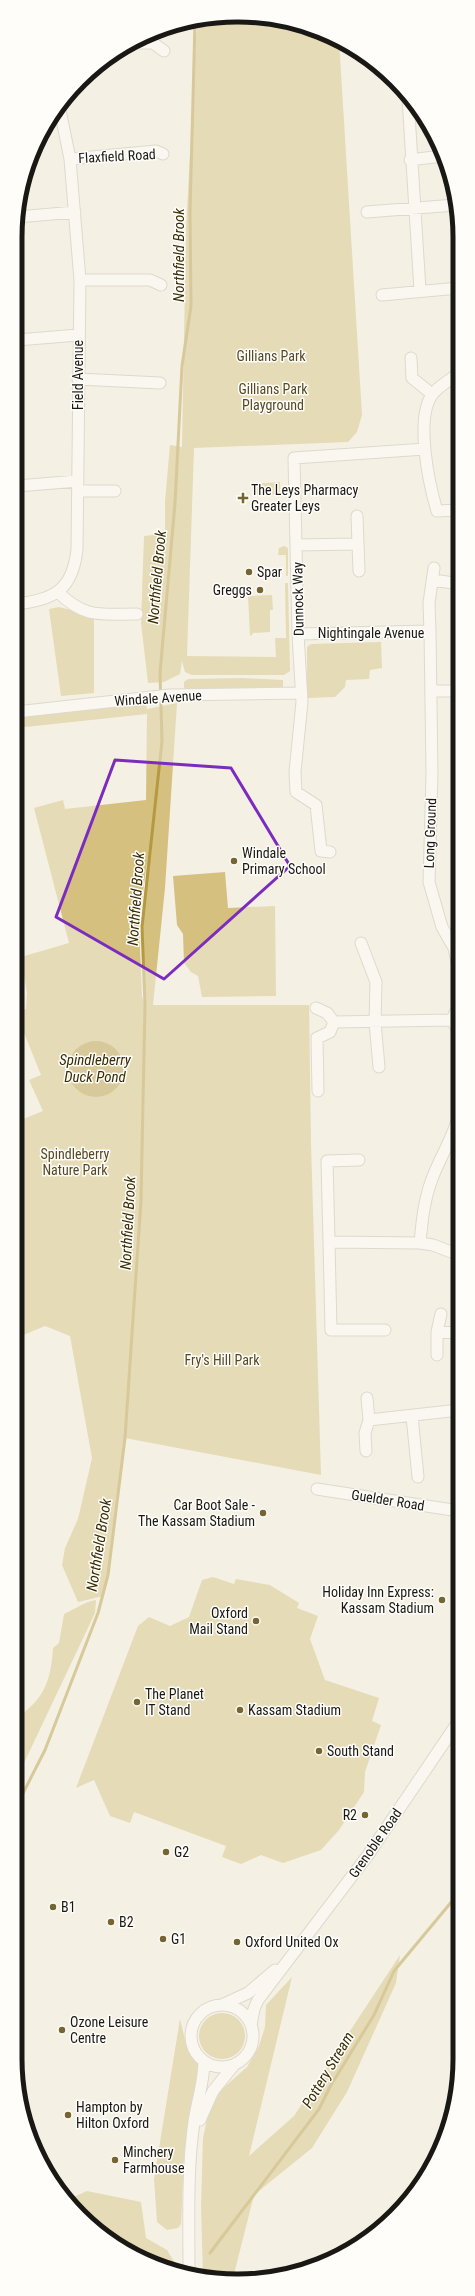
<svg xmlns="http://www.w3.org/2000/svg" width="475" height="2296" font-family="'Roboto Condensed',sans-serif">
  <style>
    .green { fill: #d5c080; fill-rule: evenodd }
    .water { fill: #b49940 }
    .lines { fill: none; stroke-linecap: round; stroke-linejoin: round }
    .stream { stroke: #b49940; stroke-width: 3 }
    .minor-casing { stroke: #c1bdb2; stroke-width: 13 }
    .minor { stroke: #fff; stroke-width: 11 }
    .marked { fill: none; stroke: #7b2cbf; stroke-width: 3; stroke-linejoin: round }
    .poi-dot { fill: #746532; stroke: #fffdf9; stroke-width: 1.5 }
    .labels { text-anchor: middle; stroke-width: 3; stroke-linejoin: round; paint-order: stroke }
    .street-label { font-size: 14px; fill: #191814; stroke: #fffdf9 }
    .park-label { font-size: 14px; fill: #554923; stroke: #fffdf9 }
    .poi-label { font-size: 14px; fill: #191814; stroke: #fffdf9; text-anchor: start }
    .water-label { font-size: 15px; font-style: italic; fill: #382d05; stroke: #fffdf9 }
    .rim { fill: none; stroke: #191814; stroke-width: 5 }
  </style>
  <rect width="100%" height="100%" fill="#f4f0e4"/>
  <path class="green" d="M 266,17 L 339,40 L 362,415 L 357,432 L 348,442 L 194,448 L 187,656 L 276,657 L 275,638 L 286,638 L 285,583 L 288,583 L 290,671 L 284,675 L 192,675 L 185,672 L 182,661 L 180,674 L 164,682 L 148,683 L 141,623 L 144,536 L 165,534 L 165,501 L 170,445 L 182,447 L 186,229 L 197,22 Z
    M 280,482 L 280,494 L 253,495 L 252,484 Z
    M 284,546 L 288,548 L 288,576 L 286,576 L 286,555 L 278,555 L 279,548 Z
    M 272,595 L 273,610 L 270,610 L 270,632 L 253,633 L 252,635 L 250,636 L 248,596 Z
    M 59,607 L 94,616 L 94,693 L 61,696 L 49,609 Z
    M 381,642 L 382,668 L 370,670 L 369,679 L 346,680 L 345,687 L 335,697 L 307,698 L 307,647 L 311,644 Z
    M 242,678 L 283,680 L 283,690 L 184,691 L 184,682 L 188,679 Z
    M 146,703 L 147,709 L 177,703 L 165,888 L 153,1005 L 309,1005 L 311,1143 L 321,1475 L 125,1438 L 108,1575 L 103,1596 L 78,1602 L 62,1565 L 65,1548 L 78,1519 L 92,1458 L 70,1336 L 45,1326 L 16,1338 L 16,1122 L 43,1111 L 29,1080 L 41,1075 L 16,1013 L 26,1009 L 27,993 L 21,957 L 69,943 L 34,808 L 63,800 L 65,809 L 146,800 L 147,714 L 16,728 L 16,717 ZM 147,861 L 142,927 L 145,1006 L 142,996 L 139,924 Z
    M 225,872 L 228,908 L 275,906 L 276,996 L 202,997 L 198,976 L 191,972 L 184,963 L 183,934 L 177,925 L 173,876 Z
    M 213,1577 L 234,1584 L 236,1579 L 270,1585 L 299,1603 L 297,1608 L 318,1616 L 310,1639 L 325,1680 L 379,1698 L 372,1721 L 381,1725 L 365,1772 L 364,1792 L 339,1830 L 321,1850 L 283,1863 L 261,1855 L 241,1864 L 222,1857 L 226,1846 L 134,1812 L 130,1823 L 110,1816 L 94,1780 L 76,1788 L 138,1626 L 149,1617 L 170,1626 L 189,1617 L 202,1580 Z
    M 96,1600 L 95,1613 L 15,1782 L 15,1719 C 44,1700 51,1681 53,1648 L 59,1643 L 64,1614 C 75,1609 84,1602 96,1600 Z
    M 400,1955 L 396,1983 L 347,2092 L 312,2148 L 254,2195 L 234,2274 L 223,2281 L 203,2276 L 201,2206 L 203,2138 L 208,2115 L 221,2090 L 247,2067 L 259,2046 L 265,2027 L 266,2005 L 292,1977 L 249,2156 L 294,2116 Z
    M199 2036a23 23 0 1 1 46 0a23 23 0 1 1-46 0Z
    M 180,2019 L 186,2044 L 198,2061 L 199,2069 L 184,2155 L 181,2224 L 178,2228 L 167,2230 L 157,2222 L 154,2179 Z
    M 87,2191 L 141,2202 L 146,2238 L 167,2250 L 179,2270 L 152,2264 L 80,2216 L 69,2199 Z"/>
  <path class="water" d="M68 1069a28 28 0 1 1 56 0a28 28 0 1 1-56 0Z"/>
  <g class="lines">
    <path class="stream" d="M 15,1809 L 45,1750 L 98,1613 L 108,1575 L 125,1438 L 141,1200 L 145,1005 L 142,927 L 162,741 L 160,673 L 175,503 L 182,366 L 191,306 L 190,212 L 195,22
      M 210,2253 L 319,2109 L 331,2085 L 374,2015 L 394,1971 L 458,1894"/>
    <defs>
      <path id="minor" d="M 139,43 L 153,43 L 164,51
        M 408,98 L 420,290
        M 70,159 L 156,151 L 163,154
        M 410,160 L 442,156
        M 367,212 L 455,205
        M 17,217 L 75,212
        M 80,280 L 150,280 L 161,285
        M 382,295 L 459,288
        M 17,340 L 78,335
        M 411,358 L 412,378 L 432,394
        M 78,379 L 160,383
        M 17,486 L 78,481
        M 78,491 L 115,491
        M 459,510 L 437,511 C 429,484 415,419 432,395 C 437,387 449,381 456,375 L 459,375
        M 357,516 L 359,571
        M 296,545 L 358,544
        M 434,580 L 459,584
        M 58,592 C 85,619 101,614 137,614
        M 16,604 C 55,600 73,589 77,549 L 80,280 L 70,159 L 60,110
        M 430,631 L 429,603 L 434,568
        M 298,634 L 430,631 L 432,774 L 429,882 L 442,927 L 454,948 L 459,971
        M 432,691 L 459,691
        M 16,712 L 170,695 L 301,693
        M 330,852 L 321,851 L 316,805 L 296,792 L 295,772 L 302,702 L 298,634 L 294,458 L 425,449
        M 361,943 L 376,982 L 375,1022 L 379,1067
        M 316,1008 L 327,1013 L 334,1022
        M 334,1022 L 453,1020
        M 459,1031 C 452,1024 451,1015 459,1008
        M 318,1091 L 317,1038 L 330,1032 L 334,1022
        M 359,1160 L 327,1161 L 329,1242 L 420,1243
        M 329,1242 L 331,1330 L 385,1330
        M 459,1255 L 433,1245 L 420,1243 C 422,1221 424,1200 432,1179 C 440,1157 453,1138 459,1115
        M 437,1332 L 459,1333
        M 437,1355 L 437,1332 L 441,1314
        M 412,1416 L 418,1477
        M 369,1420 L 459,1410
        M 366,1451 L 365,1433 L 369,1420 L 367,1398
        M 317,1489 L 459,1511
        M 222,2005 L 248,1993 L 275,1970
        M191 2036a31 31 0 1 1 62 0a31 31 0 1 1-62 0Z
        M 251,2025 L 254,2009 L 258,2000 L 368,1855 L 458,1722
        M 200,2120 L 213,2091 L 234,2065
        M 189,2273 C 189,2224 187,2170 194,2122 C 197,2101 204,2083 204,2061"/>
    </defs>
    <use href="#minor" class="minor-casing"/>
    <use href="#minor" class="minor"/>
  </g>
  <path d="M0 0H475V2296H0ZM 115,760 L 231,768 L 290,866 L 164,979 L 56,917 Z" fill="#f4f0e4" fill-opacity=".55" fill-rule="evenodd"/>
  <path class="marked" d="M 115,760 L 231,768 L 290,866 L 164,979 L 56,917 Z"/>
  <g class="poi-dot">
    <path d="M241 492h4v4h4v4h-4v4h-4v-4h-4v-4h4z"/>
    <circle cx="249" cy="572" r="4"/>
    <circle cx="260" cy="590" r="4"/>
    <circle cx="234" cy="861" r="4"/>
    <circle cx="263" cy="1513" r="4"/>
    <circle cx="442" cy="1600" r="4"/>
    <circle cx="256" cy="1621" r="4"/>
    <circle cx="137" cy="1702" r="4"/>
    <circle cx="240" cy="1710" r="4"/>
    <circle cx="319" cy="1751" r="4"/>
    <circle cx="365" cy="1815" r="4"/>
    <circle cx="166" cy="1852" r="4"/>
    <circle cx="53" cy="1907" r="4"/>
    <circle cx="111" cy="1922" r="4"/>
    <circle cx="163" cy="1939" r="4"/>
    <circle cx="237" cy="1942" r="4"/>
    <circle cx="62" cy="2030" r="4"/>
    <circle cx="68" cy="2115" r="4"/>
    <circle cx="115" cy="2160" r="4"/>
  </g>
  <g class="labels">
    <g class="street-label">
      <text transform="translate(117 156) rotate(-3)" y="5">Flaxfield Road</text>
      <text transform="translate(78 375) rotate(-90)" y="5">Field Avenue</text>
      <text transform="translate(298 599) rotate(-91)" y="5">Dunnock Way</text>
      <text x="371" y="638">Nightingale Avenue</text>
      <text transform="translate(158 698) rotate(-4)" y="5">Windale Avenue</text>
      <text transform="translate(430 833) rotate(-88)" y="5">Long Ground</text>
      <text transform="translate(388 1500) rotate(9)" y="5">Guelder Road</text>
      <text transform="translate(375 1843) rotate(-55)" y="5">Grenoble Road</text>
    </g>
    <g class="park-label">
      <text x="271" y="361">Gillians Park</text>
      <text x="273" y="394">Gillians Park<tspan x="273" dy="16">Playground</tspan></text>
      <text x="75" y="1159">Spindleberry<tspan x="75" dy="16">Nature Park</tspan></text>
      <text x="222" y="1365">Fry's Hill Park</text>
    </g>
    <g class="poi-label">
      <text x="251" y="495">The Leys Pharmacy<tspan x="251" dy="16">Greater Leys</tspan></text>
      <text x="257" y="577">Spar</text>
      <text x="252" y="595" text-anchor="end">Greggs</text>
      <text x="242" y="858">Windale<tspan x="242" dy="16">Primary School</tspan></text>
      <text x="255" y="1510" text-anchor="end">Car Boot Sale -<tspan x="255" dy="16">The Kassam Stadium</tspan></text>
      <text x="434" y="1597" text-anchor="end">Holiday Inn Express:<tspan x="434" dy="16">Kassam Stadium</tspan></text>
      <text x="248" y="1618" text-anchor="end">Oxford<tspan x="248" dy="16">Mail Stand</tspan></text>
      <text x="145" y="1699">The Planet<tspan x="145" dy="16">IT Stand</tspan></text>
      <text x="248" y="1715">Kassam Stadium</text>
      <text x="327" y="1756">South Stand</text>
      <text x="357" y="1820" text-anchor="end">R2</text>
      <text x="174" y="1857">G2</text>
      <text x="61" y="1912">B1</text>
      <text x="119" y="1927">B2</text>
      <text x="171" y="1944">G1</text>
      <text x="245" y="1947">Oxford United Ox</text>
      <text x="70" y="2027">Ozone Leisure<tspan x="70" dy="16">Centre</tspan></text>
      <text x="76" y="2112">Hampton by<tspan x="76" dy="16">Hilton Oxford</tspan></text>
      <text x="123" y="2157">Minchery<tspan x="123" dy="16">Farmhouse</tspan></text>
    </g>
    <g class="water-label">
      <text transform="translate(179 255) rotate(-90)" y="5">Northfield Brook</text>
      <text transform="translate(157 577) rotate(-85)" y="5">Northfield Brook</text>
      <text transform="translate(136 899) rotate(-86)" y="5">Northfield Brook</text>
      <text x="95" y="1065">Spindleberry<tspan x="95" dy="17">Duck Pond</tspan></text>
      <text transform="translate(128 1223) rotate(-87)" y="5">Northfield Brook</text>
      <text transform="translate(99 1545) rotate(-81)" y="5">Northfield Brook</text>
      <text transform="translate(328 2070) rotate(-59)" y="5">Pottery Stream</text>
    </g>
  </g>
  <path d="M0 0H475V2296H0ZM237 22H238A215 215 0 0 1 453 237V2059A215 215 0 0 1 238 2274H237A215 215 0 0 1 22 2059V237A215 215 0 0 1 237 22Z" fill="#fffdf9" fill-rule="evenodd"/>
  <path class="rim" d="M237 22H238A215 215 0 0 1 453 237V2059A215 215 0 0 1 238 2274H237A215 215 0 0 1 22 2059V237A215 215 0 0 1 237 22Z"/>
</svg>
